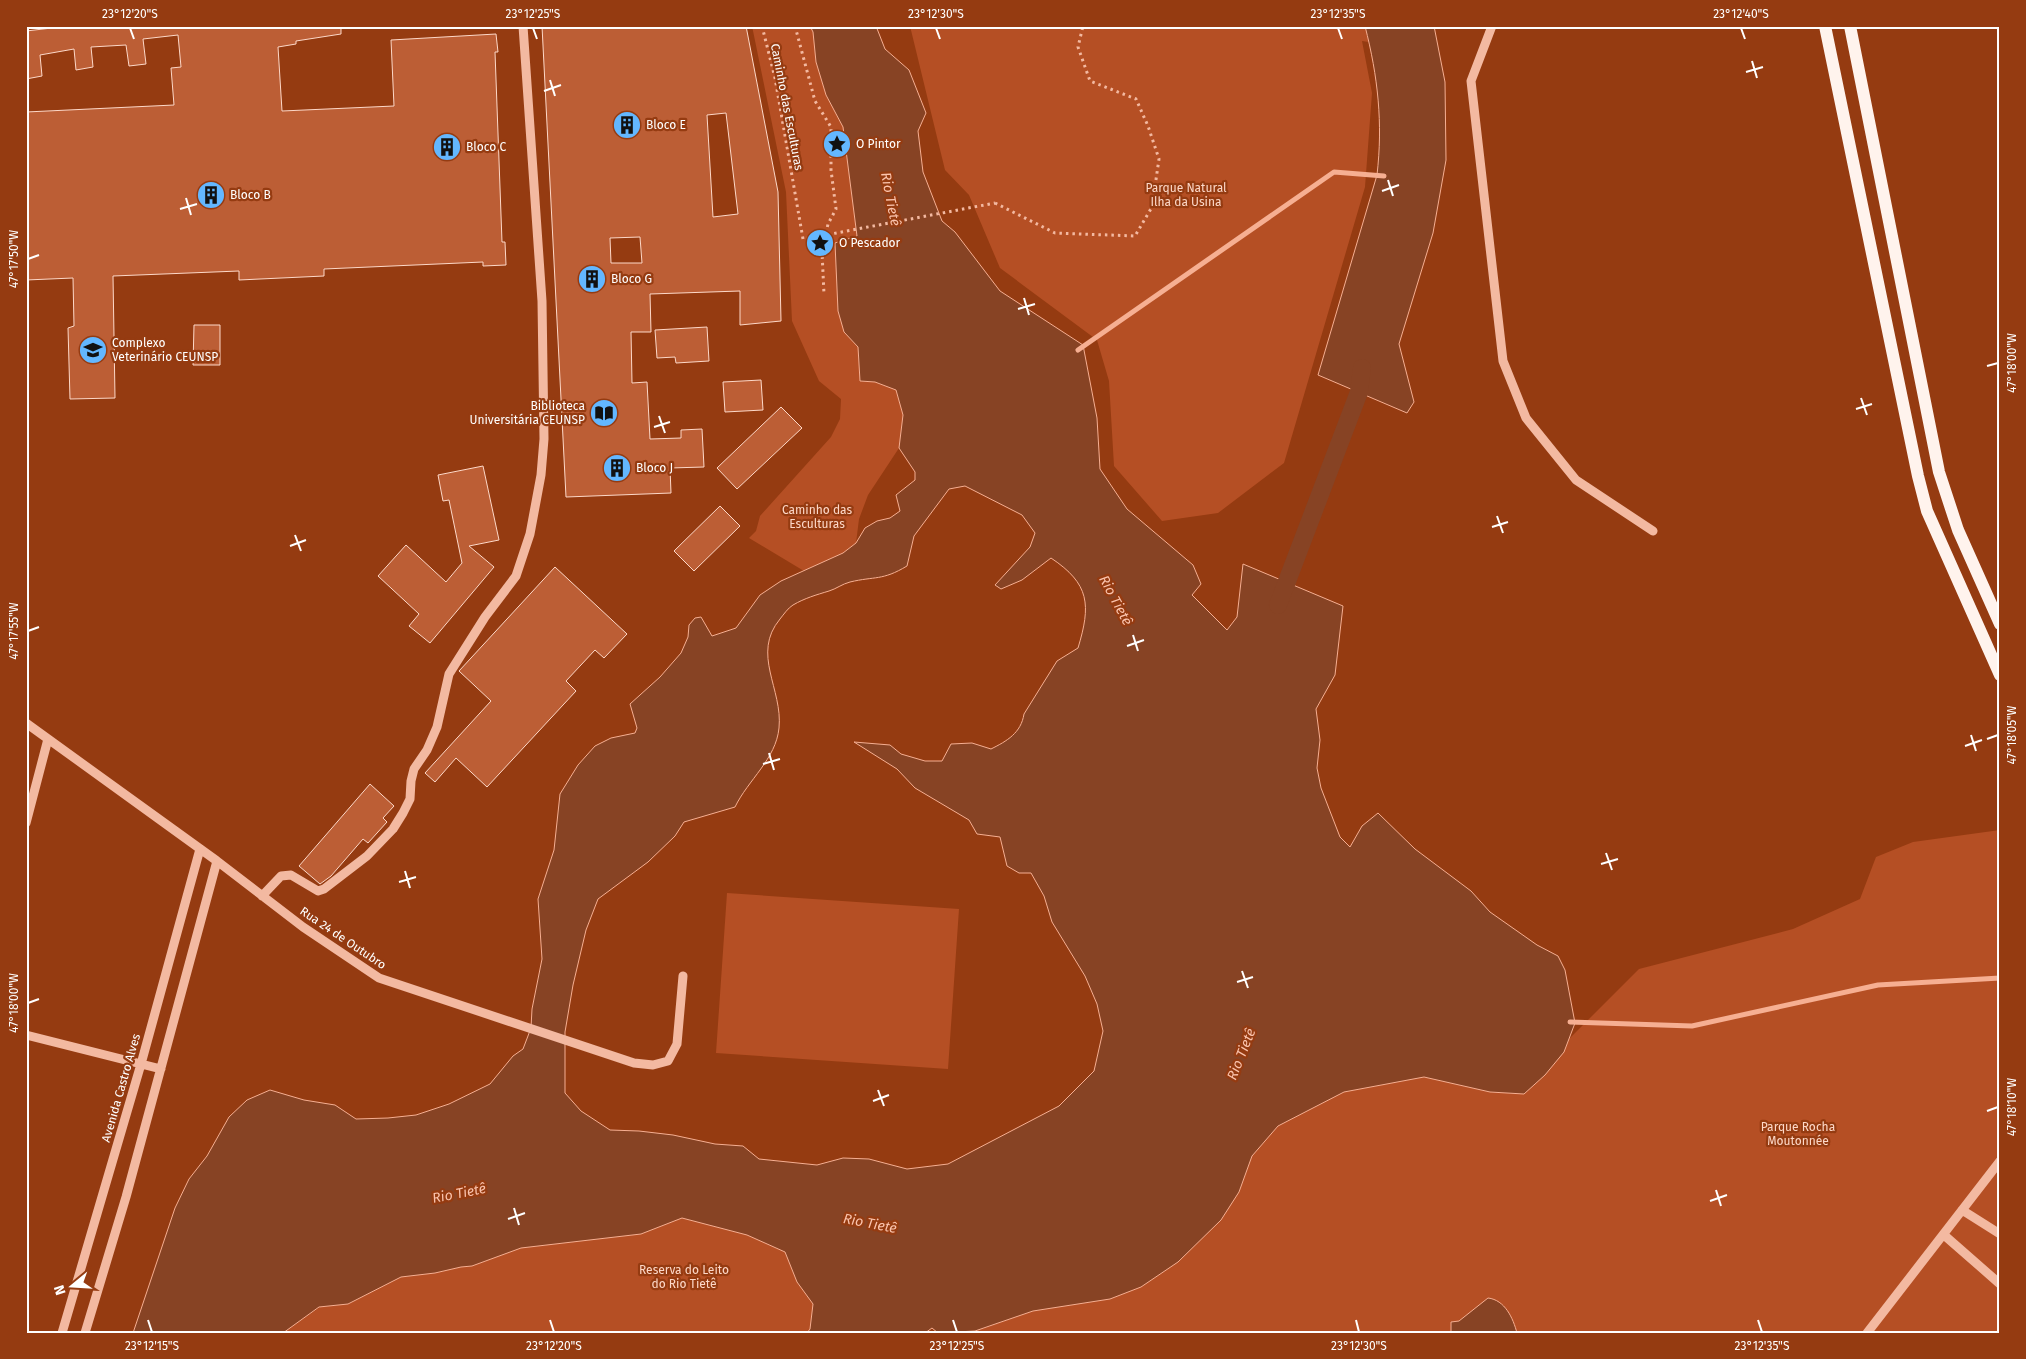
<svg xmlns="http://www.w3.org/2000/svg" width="2026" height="1359" font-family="'Fira Sans',sans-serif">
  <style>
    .green { fill: #b54f24 }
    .water { fill: #874324; stroke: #f6af92; fill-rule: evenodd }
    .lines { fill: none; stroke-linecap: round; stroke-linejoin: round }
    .stream { stroke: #f6af92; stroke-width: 5 }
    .canal { stroke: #874324; stroke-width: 18 }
    .building { fill: #bc5e35; stroke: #fdd8c8; fill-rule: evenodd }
    .path { stroke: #f3b9a1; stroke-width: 3; stroke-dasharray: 2.5 4; stroke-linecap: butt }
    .minor { stroke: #f3b9a1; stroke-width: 9 }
    .major { stroke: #fff3ed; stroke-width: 12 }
    .path-bridge { stroke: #f3b9a1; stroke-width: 3; stroke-dasharray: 2.5 4; stroke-linecap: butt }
    .ticks { fill: none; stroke: #fff; stroke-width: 2 }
    .labels { text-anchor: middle; stroke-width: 4.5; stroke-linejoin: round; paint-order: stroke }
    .street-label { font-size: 12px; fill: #fff; stroke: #953b11 }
    .poi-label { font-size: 12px; fill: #fff; stroke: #953b11; text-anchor: start }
    .park-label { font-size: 12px; fill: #fdd8c8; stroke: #953b11 }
    .water-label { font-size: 14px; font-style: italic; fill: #fac3ad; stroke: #953b11 }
    .neatline { fill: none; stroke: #fff; stroke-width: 2 }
    .ticks-label { font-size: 12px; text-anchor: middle; fill: #fff }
  </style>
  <rect width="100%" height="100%" fill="#953b11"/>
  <path class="green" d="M 752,26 L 810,26 L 813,32 L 816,62 L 826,95 L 843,127 L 857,237 L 844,332 L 858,347 L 860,381 L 875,382 L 896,390 L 903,415 L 899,448 L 868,495 L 859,519 L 856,543 L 843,553 L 804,571 L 749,538 L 756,531 L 760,516 L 831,437 L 840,419 L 841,399 L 819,381 L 792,321 L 786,192 Z
    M 910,26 L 1365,26 L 1369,42 L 1362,41 L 1372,93 L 1365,187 L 1284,463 L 1218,513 L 1162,521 L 1114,466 L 1109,381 L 1097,340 L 1000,268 L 969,195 L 945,170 Z
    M 2000,830 L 2000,1333 L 942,1333 L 982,1329 L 1033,1311 L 1110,1299 L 1141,1287 L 1178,1262 L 1192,1248 L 1239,1192 L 1252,1156 L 1278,1126 L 1344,1092 L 1424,1077 L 1490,1092 L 1524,1094 C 1542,1078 1560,1061 1569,1039 L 1639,969 L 1793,929 L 1860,899 L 1876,857 L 1913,842 Z
    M 727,893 L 959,909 L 948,1069 L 716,1053 Z
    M 682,1218 L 747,1235 L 785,1252 L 797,1282 L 813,1304 L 810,1330 L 807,1333 L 283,1333 L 320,1307 L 348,1304 L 401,1277 L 435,1273 L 461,1267 L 472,1266 L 521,1248 L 641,1234 Z"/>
  <path class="water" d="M 810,26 L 876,26 L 885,49 L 909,70 L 926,113 L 918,131 L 923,172 L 942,221 L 955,232 L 1000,291 L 1083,345 L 1097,418 L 1100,469 L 1127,509 L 1193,565 L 1201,584 L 1192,595 L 1227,630 L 1237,617 L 1243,564 L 1343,606 L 1335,675 L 1316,709 L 1320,740 L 1317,768 L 1321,788 L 1340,837 L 1350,847 L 1362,826 L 1378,813 L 1415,849 L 1471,891 L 1490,912 L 1537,945 L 1558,956 L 1565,970 L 1575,1023 L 1564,1052 L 1545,1075 L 1524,1094 L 1490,1092 L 1424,1077 L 1344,1092 L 1278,1126 L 1252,1156 L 1239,1192 L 1221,1220 L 1178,1262 L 1141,1287 L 1110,1299 L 1033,1311 L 975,1331 L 938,1333 L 932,1328 L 925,1333 L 807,1333 L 810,1329 L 813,1304 L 797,1282 L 785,1252 L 747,1235 L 682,1218 L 641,1234 L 521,1248 L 472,1266 L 461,1267 L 435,1273 L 401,1277 L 348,1304 L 319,1307 L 283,1333 L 133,1333 L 175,1208 L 189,1179 L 207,1156 L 229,1117 L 247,1100 L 270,1090 L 304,1100 L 335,1105 L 356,1119 L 388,1118 L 416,1115 L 449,1104 L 490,1084 L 513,1056 L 523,1049 L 531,1028 L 532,1009 L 542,959 L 538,899 L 554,850 L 560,794 L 578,765 L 595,746 L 611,738 L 635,733 L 637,728 L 630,704 L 660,677 L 681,653 L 688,637 L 689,625 L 695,618 L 701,617 L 712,636 L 736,628 L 760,595 L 781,581 L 843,553 L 856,543 L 865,528 L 877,521 L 890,518 L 900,511 L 896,495 L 915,480 L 915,472 L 899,448 L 903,415 L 896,390 L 875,382 L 860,381 L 858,347 L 844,332 L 838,311 L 835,243 L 857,236 L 843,127 L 826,95 L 816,62 L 813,32 ZM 965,486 L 1022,515 L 1035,533 L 1030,547 L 995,585 L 1001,589 L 1022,580 L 1051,558 C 1090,584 1091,605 1078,648 L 1057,661 L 1024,714 C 1021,733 1007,741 991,749 L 972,743 L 951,744 L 942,761 L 925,761 L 901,754 L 890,745 L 854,742 L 897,769 L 915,788 L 969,820 L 977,834 L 1000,837 L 1007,866 L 1019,873 L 1031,873 L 1044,896 L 1052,922 L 1085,976 L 1097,1004 L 1103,1031 L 1094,1071 L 1059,1106 L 948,1164 L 907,1169 L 869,1159 L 843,1158 L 817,1165 L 759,1159 L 743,1146 L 715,1144 L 673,1135 L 639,1131 L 610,1130 L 581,1111 L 565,1093 L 565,1032 L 573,985 L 586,930 L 598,899 L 648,862 L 675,836 L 684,822 L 735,807 C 748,780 776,759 779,728 C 783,689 751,654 780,619 C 784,614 788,608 793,605 C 805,598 816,595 829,591 C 836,589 842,584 850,582 C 875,576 882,581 907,566 L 914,536 L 949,489 Z
    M 1365,26 L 1434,26 L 1445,82 L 1446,160 L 1433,233 L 1399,344 L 1414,402 L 1407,413 L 1318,375 L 1377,175 C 1383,123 1378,77 1365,26 Z
    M 1488,1298 C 1505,1300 1513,1318 1517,1333 L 1451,1333 L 1451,1322 L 1459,1321 Z"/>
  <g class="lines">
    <path class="stream" d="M 1078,350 L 1334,172 L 1384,176
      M 1570,1022 L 1692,1026 L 1878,985 L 2000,978"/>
    <path class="canal" d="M 1278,605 L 1359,392 L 1362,368"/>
  </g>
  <path class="building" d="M 69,26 L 341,26 L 341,34 L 296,41 L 296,44 L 278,47 L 282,111 L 394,106 L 391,40 L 496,34 L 498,52 L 495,52 L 502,242 L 505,242 L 506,265 L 483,266 L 483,262 L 324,269 L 324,276 L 239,280 L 239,271 L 113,276 L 115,398 L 70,399 L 68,328 L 74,326 L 73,278 L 26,280 L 26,112 L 174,105 L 171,68 L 181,67 L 178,35 L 143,39 L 146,64 L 129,66 L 126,45 L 91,47 L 93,67 L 76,70 L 74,49 L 40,55 L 42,76 L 26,79 L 26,31 Z
    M 542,26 L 746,26 L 778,192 L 781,321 L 740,325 L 740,291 L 650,294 L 651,332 L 631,332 L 632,383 L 647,382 L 650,439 L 681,438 L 681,430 L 702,429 L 704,467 L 670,468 L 671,493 L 566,497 ZM 726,113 L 738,214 L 713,217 L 707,115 ZM 640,237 L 642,263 L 611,263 L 610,238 Z
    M 194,325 L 220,325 L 220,365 L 193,365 Z
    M 707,327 L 709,361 L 676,363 L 675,357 L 657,358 L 655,330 Z
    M 761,380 L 763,410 L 725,412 L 723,382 Z
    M 781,407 L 802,428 L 737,489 L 717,468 Z
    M 483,466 L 499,540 L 469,546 L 494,567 L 430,643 L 409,626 L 419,614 L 378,576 L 406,545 L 446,582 L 462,563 L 449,500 L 443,501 L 438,475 Z
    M 720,506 L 740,526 L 694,571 L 674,551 Z
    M 555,567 L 627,634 L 604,658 L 595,650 L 566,681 L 576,691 L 487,787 L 456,758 L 435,782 L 425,773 L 491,701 L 459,671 Z
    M 370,784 L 394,806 L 383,818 L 387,822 L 368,843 L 363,839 L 331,876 L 320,884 L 299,866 Z"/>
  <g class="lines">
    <path class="path" d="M 762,26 L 775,78 L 803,239 L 815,237
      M 795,26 L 815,101 L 831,127 L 831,170 L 836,209 L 828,224 L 822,252 L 824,294
      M 995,203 L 1055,233 L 1135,236 L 1152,207 L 1159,159 L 1148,126 L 1136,99 L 1090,81 L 1078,47 L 1083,26"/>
    <path class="minor" d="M 1492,26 L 1471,81 L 1503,361 L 1526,418 L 1576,480 L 1653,531
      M 26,723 L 217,861 L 303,927 L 379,978 L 634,1063 L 653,1065 L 668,1061 L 677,1044 L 683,976
      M 26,823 L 48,739
      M 262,896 L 281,876 L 291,875 L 318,891 L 324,889 L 367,856 L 393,829 L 403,813 L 410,799 L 411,781 L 414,769 L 427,750 L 437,727 L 449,674 L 485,617 L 516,576 L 530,534 L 541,475 L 544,439 L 542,301 L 523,26
      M 26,1035 L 161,1069
      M 1962,1210 L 2000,1234
      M 1944,1235 L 2000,1284
      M 62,1333 L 141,1064 L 200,849
      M 85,1333 L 126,1197 L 217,861
      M 1867,1333 L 2000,1161"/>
    <path class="major" d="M 1825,26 L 1918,476 L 1927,511 L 2000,675
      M 1850,26 L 1939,472 L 1958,530 L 2000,624"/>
    <path class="path-bridge" d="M 815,237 L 995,203"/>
  </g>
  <path class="ticks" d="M 130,28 L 134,39M 533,28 L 537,39M 936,28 L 940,39M 1338,28 L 1342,39M 1741,28 L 1745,39M 1752,61 L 1757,78M 1746,72 L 1763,67M 550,80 L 555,96M 544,91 L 561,85M 1388,180 L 1393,196M 1382,191 L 1399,185M 186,198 L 191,215M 180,209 L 197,204M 28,259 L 39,255M 1024,298 L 1029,315M 1018,309 L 1035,304M 1987,366 L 1998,363M 1861,398 L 1867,415M 1856,409 L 1872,404M 659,416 L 665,433M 654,427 L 670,422M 1497,516 L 1503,533M 1492,527 L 1508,522M 295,535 L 301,551M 290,546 L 306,540M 28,631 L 39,627M 1133,635 L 1138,651M 1127,646 L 1144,640M 1971,735 L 1976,751M 1987,739 L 1998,735M 1965,746 L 1982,740M 769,753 L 774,770M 763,764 L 780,759M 1606,853 L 1612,870M 1601,864 L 1618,859M 405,871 L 410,888M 399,882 L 416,877M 1242,971 L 1248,988M 1237,982 L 1253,977M 28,1003 L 39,999M 878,1090 L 884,1106M 873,1101 L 889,1095M 1987,1111 L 1998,1107M 1716,1190 L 1721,1206M 1710,1201 L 1727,1195M 514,1208 L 519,1225M 508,1219 L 525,1213M 148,1320 L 152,1332M 550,1320 L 554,1332M 953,1320 L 957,1332M 1356,1320 L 1359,1332M 1758,1320 L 1762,1332"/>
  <defs>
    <symbol id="building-disc" viewBox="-11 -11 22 22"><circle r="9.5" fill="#63b7ff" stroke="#953b11"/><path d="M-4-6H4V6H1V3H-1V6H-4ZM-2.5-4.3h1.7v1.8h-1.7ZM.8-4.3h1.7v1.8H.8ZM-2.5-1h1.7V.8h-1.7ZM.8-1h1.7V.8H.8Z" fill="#111"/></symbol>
    <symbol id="sight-disc" viewBox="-11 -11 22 22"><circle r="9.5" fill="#63b7ff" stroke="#953b11"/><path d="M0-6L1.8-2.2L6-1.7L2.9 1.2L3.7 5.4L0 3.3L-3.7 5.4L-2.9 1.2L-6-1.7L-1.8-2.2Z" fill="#111"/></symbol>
    <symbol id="university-disc" viewBox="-11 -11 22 22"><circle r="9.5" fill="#63b7ff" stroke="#953b11"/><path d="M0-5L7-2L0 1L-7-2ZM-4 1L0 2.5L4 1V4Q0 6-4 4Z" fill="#111"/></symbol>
    <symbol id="library-disc" viewBox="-11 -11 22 22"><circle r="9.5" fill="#63b7ff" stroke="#953b11"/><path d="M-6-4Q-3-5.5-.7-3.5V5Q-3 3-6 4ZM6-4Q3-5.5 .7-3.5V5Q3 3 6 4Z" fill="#111"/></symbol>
  </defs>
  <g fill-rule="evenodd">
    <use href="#building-disc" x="611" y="109" width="32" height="32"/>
    <use href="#sight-disc" x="821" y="128" width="32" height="32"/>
    <use href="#building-disc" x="431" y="131" width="32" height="32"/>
    <use href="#building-disc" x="195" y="179" width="32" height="32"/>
    <use href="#sight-disc" x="804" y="227" width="32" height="32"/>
    <use href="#building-disc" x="576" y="263" width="32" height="32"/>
    <use href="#university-disc" x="77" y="334" width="32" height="32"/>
    <use href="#library-disc" x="588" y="397" width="32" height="32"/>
    <use href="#building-disc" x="601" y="452" width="32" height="32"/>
  </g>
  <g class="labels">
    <g class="street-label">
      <text transform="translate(787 107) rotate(79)" y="4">Caminho das Esculturas</text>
      <text transform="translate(343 938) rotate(34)" y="4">Rua 24 de Outubro</text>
      <text transform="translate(121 1088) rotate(-74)" y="4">Avenida Castro Alves</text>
    </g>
    <g class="poi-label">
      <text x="646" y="129">Bloco E</text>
      <text x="856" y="148">O Pintor</text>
      <text x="466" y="151">Bloco C</text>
      <text x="230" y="199">Bloco B</text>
      <text x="839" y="247">O Pescador</text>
      <text x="611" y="283">Bloco G</text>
      <text x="112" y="347">Complexo<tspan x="112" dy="14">Veterinário CEUNSP</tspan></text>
      <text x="585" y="410" text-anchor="end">Biblioteca<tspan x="585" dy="14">Universitária CEUNSP</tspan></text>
      <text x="636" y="472">Bloco J</text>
    </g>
    <g class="park-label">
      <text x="1186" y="192">Parque Natural<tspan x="1186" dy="14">Ilha da Usina</tspan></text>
      <text x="817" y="514">Caminho das<tspan x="817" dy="14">Esculturas</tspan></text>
      <text x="1798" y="1131">Parque Rocha<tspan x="1798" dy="14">Moutonnée</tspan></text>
      <text x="684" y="1274">Reserva do Leito<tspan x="684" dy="14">do Rio Tietê</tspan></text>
    </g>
    <g class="water-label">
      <text transform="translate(891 199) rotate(79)" y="5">Rio Tietê</text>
      <text transform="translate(1116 600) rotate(62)" y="5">Rio Tietê</text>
      <text transform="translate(1241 1054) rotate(-68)" y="5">Rio Tietê</text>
      <text transform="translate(459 1193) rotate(-11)" y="5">Rio Tietê</text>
      <text transform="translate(870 1223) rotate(11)" y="5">Rio Tietê</text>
    </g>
  </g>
  <rect width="2026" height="1359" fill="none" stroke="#953b11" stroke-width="55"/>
  <g transform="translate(72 1286) rotate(252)" stroke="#953b11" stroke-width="4" paint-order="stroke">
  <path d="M0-4L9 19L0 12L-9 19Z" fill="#ffffff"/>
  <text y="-8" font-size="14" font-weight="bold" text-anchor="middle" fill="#ffffff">N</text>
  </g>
  <rect x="28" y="28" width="1970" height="1304" class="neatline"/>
  <g class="ticks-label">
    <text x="130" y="18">23°12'20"S</text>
    <text x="533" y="18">23°12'25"S</text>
    <text x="936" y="18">23°12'30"S</text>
    <text x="1338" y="18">23°12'35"S</text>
    <text x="1741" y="18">23°12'40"S</text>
    <text transform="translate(14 259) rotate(-90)" y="4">47°17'50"W</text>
    <text transform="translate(2012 363) rotate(-90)" y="4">47°18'00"W</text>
    <text transform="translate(14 631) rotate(-90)" y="4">47°17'55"W</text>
    <text transform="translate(2012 735) rotate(-90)" y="4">47°18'05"W</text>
    <text transform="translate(14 1003) rotate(-90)" y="4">47°18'00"W</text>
    <text transform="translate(2012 1107) rotate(-90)" y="4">47°18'10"W</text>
    <text x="152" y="1350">23°12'15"S</text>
    <text x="554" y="1350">23°12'20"S</text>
    <text x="957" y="1350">23°12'25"S</text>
    <text x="1359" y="1350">23°12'30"S</text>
    <text x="1762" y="1350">23°12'35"S</text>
  </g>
</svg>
